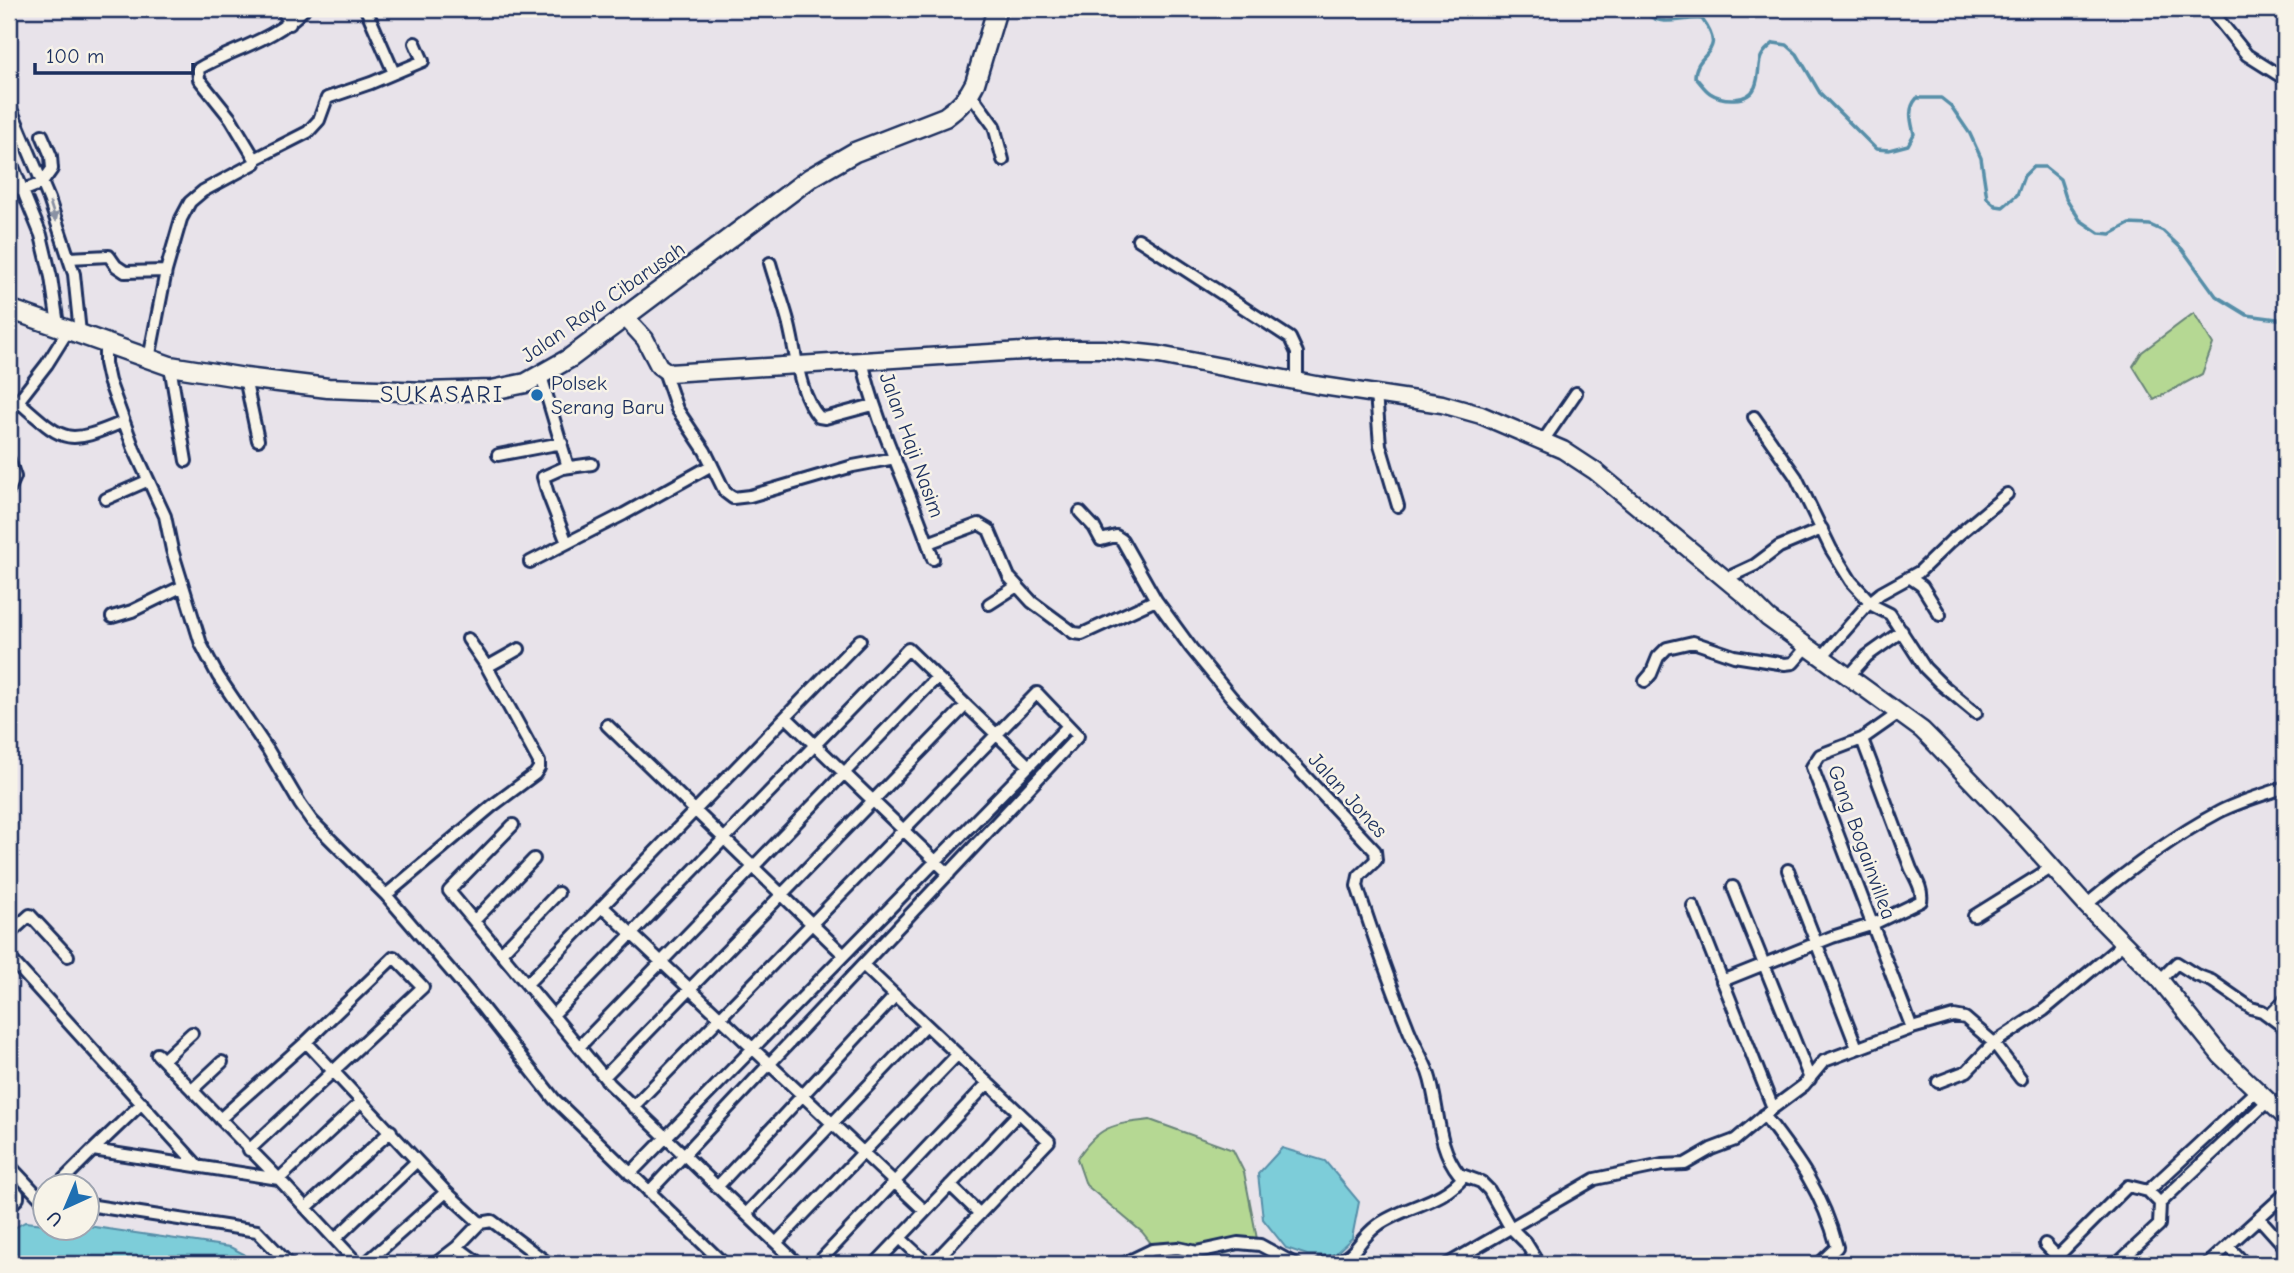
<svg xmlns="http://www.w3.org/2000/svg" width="2294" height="1273" font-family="'Comic Neue',sans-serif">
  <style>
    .green { fill: #b5d893; stroke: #688478; stroke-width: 2 }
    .water { fill: #7dcdd9; stroke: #568ea8; stroke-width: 2 }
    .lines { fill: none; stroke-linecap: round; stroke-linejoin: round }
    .stream { stroke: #568ea8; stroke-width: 3.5 }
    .street-casing { stroke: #1b2f5e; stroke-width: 16 }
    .secondary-casing { stroke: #1b2f5e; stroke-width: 21 }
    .primary-casing { stroke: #1b2f5e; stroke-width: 23 }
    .street { stroke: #f7f3e8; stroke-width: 10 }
    .secondary { stroke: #f7f3e8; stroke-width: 16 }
    .primary { stroke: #f7f3e8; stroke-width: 18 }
    .oneway { fill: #8991a3 }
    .poi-dot { fill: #1f6fb2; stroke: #f7f3e8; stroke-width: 2.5 }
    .labels { text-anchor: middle; stroke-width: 5; stroke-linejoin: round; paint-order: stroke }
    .street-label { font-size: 21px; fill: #1b2f5e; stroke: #f7f3e8 }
    .poi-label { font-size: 21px; fill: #1b2f5e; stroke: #f7f3e8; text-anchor: start }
    .quarter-label { font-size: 24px; letter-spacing: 2px; fill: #1b2f5e; stroke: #f7f3e8 }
  </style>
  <rect width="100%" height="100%" fill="#e8e3ea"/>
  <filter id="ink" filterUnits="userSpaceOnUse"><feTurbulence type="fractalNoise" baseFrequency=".0143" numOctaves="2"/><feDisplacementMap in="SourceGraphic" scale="14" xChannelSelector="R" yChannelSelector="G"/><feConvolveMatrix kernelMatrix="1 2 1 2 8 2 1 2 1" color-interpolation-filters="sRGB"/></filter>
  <g filter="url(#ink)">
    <path class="green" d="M 2194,313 L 2213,344 L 2202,374 L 2154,400 L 2133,366 L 2142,352 Z
      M 1150,1120 L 1233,1150 L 1244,1172 L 1258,1244 L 1224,1254 L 1158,1252 L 1142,1232 L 1086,1185 L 1077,1159 C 1098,1126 1113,1124 1150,1120 Z"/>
    <path class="water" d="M 1282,1148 L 1325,1161 L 1359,1202 L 1352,1238 L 1333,1256 L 1307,1255 L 1286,1248 L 1263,1219 L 1258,1174 Z
      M 25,1222 L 45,1224 L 46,1228 L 88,1226 L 230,1247 L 244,1254 L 253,1264 L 9,1264 L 9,1231 Z"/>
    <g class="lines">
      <path class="stream" d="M 1642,9 C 1660,30 1679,17 1702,19 C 1729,55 1695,51 1695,77 C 1700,82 1704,89 1710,93 C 1722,101 1748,103 1755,87 C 1763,67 1752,59 1774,43 L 1787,45 L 1797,54 L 1820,93 L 1876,149 L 1889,150 L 1908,145 L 1914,134 C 1911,121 1907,109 1917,98 L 1941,98 L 1951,106 L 1970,134 L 1981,158 L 1987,198 L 1996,206 L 2003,207 L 2017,195 L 2024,176 L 2033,167 L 2045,167 L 2060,179 L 2066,198 L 2080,220 L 2099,233 L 2111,234 L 2129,224 L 2150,225 L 2163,231 L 2182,249 L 2216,296 L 2247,315 L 2285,320"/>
      <defs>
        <path id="street" d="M 282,9 L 290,24
          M 366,9 L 394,73
          M 2210,9 L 2247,55 L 2285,79
          M 970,93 L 994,126 L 1003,160
          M 9,104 L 49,199 L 74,274 L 80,333
          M 9,157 L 41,235 L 51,277 L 58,325
          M 255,159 L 308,132 L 319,120 L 327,98 L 371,83 L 423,61 L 415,43
          M 22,191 L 42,183 L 52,169 L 51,156 L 42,135
          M 1138,239 L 1290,338 L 1297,353 L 1297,381
          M 69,258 L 109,256 L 116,266 L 125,272 L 166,271
          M 770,263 C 775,281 782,299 787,317 C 796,347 797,393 819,417 L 825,418 L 873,405
          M 105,343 L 105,363 L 109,381 L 134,449 L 165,516 L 172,550 L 201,644 L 218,676 L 268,750 L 300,804 L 312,821 L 386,895 L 481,1006 L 554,1099 L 724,1264
          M 149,359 L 166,271 L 181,219 L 190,202 L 203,191 L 255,163 L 255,159 L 231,119 L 199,79 L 198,69 C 234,48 274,41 304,9
          M 862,360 C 877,429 912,492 933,559
          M 170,366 L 186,461
          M 664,371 L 677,409 L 705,451 L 725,492 L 733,498 L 750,496 L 853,466 L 895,458
          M 541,376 L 568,467
          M 245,378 L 258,440
          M 1376,393 L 1380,445 L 1398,506
          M 18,401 C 64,441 64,447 123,422
          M 9,413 L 47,364 L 69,329
          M 1754,417 L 1796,477 L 1831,549 L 1851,581 L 1874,606 L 1890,614 L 1925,668 L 1941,684 L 1976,713
          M 1543,441 L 1576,393
          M 498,455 L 562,443
          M 9,460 L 15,477 L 9,490
          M 106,499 L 147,481
          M 1080,512 L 1094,527 L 1101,540 L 1116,536 L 1122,540 L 1156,600 L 1191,648 L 1232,698 L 1375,851 L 1376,860 L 1359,876 L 1357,886 C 1372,932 1388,978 1406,1023 C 1412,1040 1421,1055 1428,1072 C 1440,1106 1435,1144 1459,1174 L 1481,1182 L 1489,1190 L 1510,1227 L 1526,1243 L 1539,1264
          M 567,543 L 548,494 L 543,477 L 563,468 L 592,464
          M 928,543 L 979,524 L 989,530 L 1009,577 L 1032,602 L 1074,633 L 1082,634 L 1156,600
          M 530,562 L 624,514 L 712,465
          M 1909,577 L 1922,586 L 1940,615
          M 1725,579 L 1755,565 L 1779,547 L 1822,529
          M 989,604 L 1017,586
          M 112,617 L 132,611 L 183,586
          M 1821,658 L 1870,602 L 1881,593 L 1919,572 L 1951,541 L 2007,494
          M 487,667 L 519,649
          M 1848,677 L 1867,656 L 1902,631
          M 1645,681 L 1651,674 L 1658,657 L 1667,648 L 1693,642 L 1734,656 L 1785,664 L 1793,663 L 1807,647
          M 1899,713 L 1862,739 L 1820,755 L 1812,767 L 1912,1028
          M 786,717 L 949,874
          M 607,725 L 844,955
          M 513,825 L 449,891 L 610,1084 L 798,1264
          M 1788,870 L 1857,1048
          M 1733,887 L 1810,1079
          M 386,895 L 492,806 L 535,774 L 539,768 L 539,762 L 487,667 L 468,639
          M 2086,905 C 2127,871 2172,837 2219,812 C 2240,801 2264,795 2285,787
          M 602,906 L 925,1211
          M 1693,906 L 1773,1108
          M 1974,916 L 2051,868
          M 474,921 L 534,859
          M 9,934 L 30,915 L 68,956
          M 501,953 L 558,893
          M 9,957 L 198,1166
          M 863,965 L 1049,1141 L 932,1264
          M 2160,980 L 2177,963 L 2196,975 L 2212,981 L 2251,1008 L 2262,1011 L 2269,1016 L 2285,1000
          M 1722,981 L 1832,937 L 1871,925 L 1921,901 C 1923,890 1916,879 1911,869 L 1862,739
          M 527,984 L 860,640
          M 553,1015 L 908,649 L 1029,766
          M 2269,1016 L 2285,1028
          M 579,1047 L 937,677
          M 157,1054 L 279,1179 L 358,1264
          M 163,1060 L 192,1033
          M 604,1077 L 966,705
          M 1938,1082 L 1967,1071 L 1994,1043 L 2044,1010 L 2124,943
          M 192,1090 L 222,1062
          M 633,1107 L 1037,693 L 1078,736 L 649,1192
          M 1764,1115 C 1798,1159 1823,1193 1837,1247 L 1819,1264
          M 220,1119 L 306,1042 L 446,1192 L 480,1223
          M 93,1150 L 142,1103
          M 249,1150 L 423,987 L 394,957 L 306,1042
          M 9,1165 L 42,1200 L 46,1197
          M 630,1174 L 1068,726
          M 9,1184 L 18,1194 L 18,1198 L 9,1207
          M 950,1185 L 980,1214
          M 57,1186 L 93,1150 L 279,1179 L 361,1102
          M 717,1187 L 895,996
          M 2148,1191 L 2258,1089
          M 2160,1203 L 2268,1101
          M 88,1205 L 257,1231 L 289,1264
          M 306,1208 L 391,1131
          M 746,1214 L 926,1025
          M 2259,1218 L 2285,1247
          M 900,1238 L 928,1264
          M 335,1239 L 417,1161
          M 776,1243 L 957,1055
          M 2045,1244 L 2064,1264
          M 2228,1246 L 2245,1264
          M 457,1247 L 480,1264
          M 2057,1257 L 2128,1186 L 2148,1191 L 2160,1203 L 2159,1225 L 2117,1264
          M 365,1264 L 446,1192
          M 435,1264 L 457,1247 L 480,1223 L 492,1221 L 549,1264
          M 817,1264 L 988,1083
          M 875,1264 L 1019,1113
          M 1123,1264 L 1152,1250 L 1178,1248 L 1197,1252 L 1238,1243 L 1260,1245 L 1295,1264
          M 1321,1264 C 1360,1260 1352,1244 1378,1225 C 1404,1206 1444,1203 1464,1176
          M 1448,1264 L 1595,1179 L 1662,1165 L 1685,1164 L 1711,1149 L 1735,1140 L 1773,1108 L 1804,1085 L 1824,1061 L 1912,1028 L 1954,1016 L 1965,1018 L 1994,1043 L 2021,1079
          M 2208,1264 L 2285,1194"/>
        <path id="secondary" d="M 625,317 L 645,339 L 659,366 L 669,373 L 1055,349 L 1103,349 L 1159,355 L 1316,385 L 1442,404 L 1481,415 L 1563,450 L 1595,471 L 1747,597 L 1768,618 L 1922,730 L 1936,744 L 2025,837 L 2086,905 L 2160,980 L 2221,1056 L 2285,1117"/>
        <path id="primary" d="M 9,309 L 170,366 L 245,378 L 328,388 L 425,392 L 492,390 L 526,383 L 570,358 L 810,178 L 855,152 L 945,117 C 958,108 968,98 975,83 L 997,9"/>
      </defs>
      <use href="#street" class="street-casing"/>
      <use href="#secondary" class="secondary-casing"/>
      <use href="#primary" class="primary-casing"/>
      <use href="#street" class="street"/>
      <use href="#secondary" class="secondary"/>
      <use href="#primary" class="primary"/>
    </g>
    <defs><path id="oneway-solid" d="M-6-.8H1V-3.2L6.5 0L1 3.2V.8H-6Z" transform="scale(1.75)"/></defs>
    <use class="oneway" href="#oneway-solid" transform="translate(53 212) rotate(72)"/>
  </g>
  <circle class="poi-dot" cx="537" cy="395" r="7"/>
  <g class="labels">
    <g class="street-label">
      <text transform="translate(603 302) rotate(-35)" y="7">Jalan Raya Cibarusah</text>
      <text transform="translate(912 445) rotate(70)" y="7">Jalan Haji Nasim</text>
      <text transform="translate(1348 795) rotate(48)" y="7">Jalan Jones</text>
      <text transform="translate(1862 842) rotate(70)" y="7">Gang Bogainvillea</text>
    </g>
    <g class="poi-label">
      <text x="551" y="390">Polsek<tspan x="551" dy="24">Serang Baru</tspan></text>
    </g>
    <g class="quarter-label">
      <text x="442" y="402">SUKASARI</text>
    </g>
  </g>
  <rect width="2294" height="1273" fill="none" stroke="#f7f3e8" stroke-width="35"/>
  <rect x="18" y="18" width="2259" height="1238" fill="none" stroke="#1b2f5e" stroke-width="2.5" filter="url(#ink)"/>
  <g transform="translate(66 1207) rotate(224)"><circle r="33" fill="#f7f3e8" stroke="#9fa5b1" stroke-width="2"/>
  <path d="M0-5L12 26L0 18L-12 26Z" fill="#1f6fb2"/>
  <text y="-10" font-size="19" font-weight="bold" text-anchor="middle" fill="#1b2f5e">U</text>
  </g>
  <path d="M35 63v10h158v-10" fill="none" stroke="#1b2f5e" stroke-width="3.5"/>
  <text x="46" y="63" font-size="21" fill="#1b2f5e" stroke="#f7f3e8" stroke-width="5" paint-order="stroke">100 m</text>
</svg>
